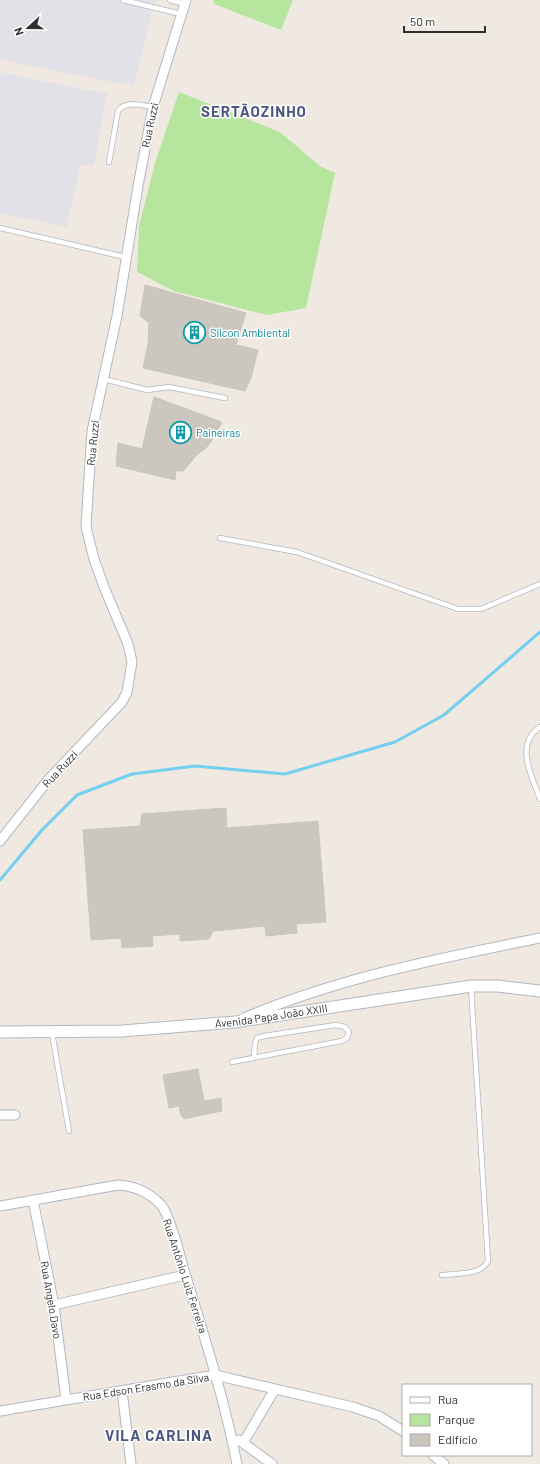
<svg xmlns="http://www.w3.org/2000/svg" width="540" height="1464" font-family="Barlow,sans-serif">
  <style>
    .industrial { fill: #e3e1e8 }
    .green { fill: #b6e59e }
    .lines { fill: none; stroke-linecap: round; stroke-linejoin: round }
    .stream { stroke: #75cff0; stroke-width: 3 }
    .building { fill: #cbc7bf; stroke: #cbc5ba }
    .service-casing { stroke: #b4b7c1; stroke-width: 6 }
    .minor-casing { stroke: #b4b7c1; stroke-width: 11 }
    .tertiary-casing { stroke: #b4b7c1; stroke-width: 13 }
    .service { stroke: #fff; stroke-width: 4.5 }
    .minor { stroke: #fff; stroke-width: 9 }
    .tertiary { stroke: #fff; stroke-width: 11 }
    .labels { text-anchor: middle; stroke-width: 3; stroke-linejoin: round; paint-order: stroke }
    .street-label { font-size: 11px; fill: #2e2e2e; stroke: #fff }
    .culture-label { font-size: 11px; fill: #0d838f; stroke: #fff; text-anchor: start }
    .district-label { font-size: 15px; font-weight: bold; letter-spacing: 1px; fill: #4d5680; stroke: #fff }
  </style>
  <rect width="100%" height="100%" fill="#efe9e1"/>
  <path class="industrial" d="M 0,0 L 155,0 L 134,86 L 0,60 Z
    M 0,72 L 107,94 L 94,165 L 81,165 L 66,227 L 0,213 Z"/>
  <path class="green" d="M 213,0 L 293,0 L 281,30 L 214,4 Z
    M 179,92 L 280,132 L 320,166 L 335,173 L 306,308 L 267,315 L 174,291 L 137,272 L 139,226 L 155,163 Z"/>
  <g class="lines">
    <path class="stream" d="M 0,880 L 42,830 L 77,795 L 132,774 L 195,766 L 285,774 L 395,742 L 444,715 L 540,632"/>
  </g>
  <path class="building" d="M 145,285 L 246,313 L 236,345 L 258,350 L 251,378 L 245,391 L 143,368 L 148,343 L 149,323 L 140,316 Z
    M 154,397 L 222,422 L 213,439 L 207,447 L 197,455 L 183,471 L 176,471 L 175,480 L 116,466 L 118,443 L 142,449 Z
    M 226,808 L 227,828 L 318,821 L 326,922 L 296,924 L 297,933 L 266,936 L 265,926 L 213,931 L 209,939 L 180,941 L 180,934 L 152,936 L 153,946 L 122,948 L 121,938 L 91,940 L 83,830 L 140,826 L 142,814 Z
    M 198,1069 L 204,1101 L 221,1098 L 222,1111 L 184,1119 L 181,1115 L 179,1106 L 169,1108 L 163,1075 Z"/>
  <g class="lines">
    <defs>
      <path id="service" d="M 123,0 L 181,14
        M 170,0 L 185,4
        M 109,162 L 118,111 C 125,100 142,105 153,107
        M 0,228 L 125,257
        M 104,379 L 147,390 L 169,387 L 225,398
        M 220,538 L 297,552 L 458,609 L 481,609 L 540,584
        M 540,727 C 514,744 532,777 540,799
        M 52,1033 L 69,1131
        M 232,1062 L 342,1041 L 347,1038 L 349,1032 L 345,1027 L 336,1025 L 264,1036 L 257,1038 L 255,1043 L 254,1058
        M 442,1275 C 457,1273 480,1276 488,1261 L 471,987"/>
      <path id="minor" d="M 0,841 L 49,779 L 122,702 L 127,692 L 132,662 L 128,644 L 104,587 L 94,559 L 86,527 L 92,431 L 117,316 L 138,186 L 153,107 L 186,0
        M 244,1018 C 338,978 440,958 540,938
        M 0,1115 L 15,1115
        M 33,1200 L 54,1305 L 66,1400
        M 0,1206 L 118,1185 C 134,1186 149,1192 161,1205 C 170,1215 179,1252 183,1267 C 203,1332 224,1397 237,1464
        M 54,1305 L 185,1275
        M 122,1391 L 131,1464
        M 0,1411 L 215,1375 L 353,1407 L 379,1416 L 403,1431
        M 239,1440 L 272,1464
        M 243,1443 L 275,1389
        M 433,1455 L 444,1464"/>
      <g id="tertiary">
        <path id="s1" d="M 0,1032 L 122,1031 L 235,1022 L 471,986 L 498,986 L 540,991"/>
      </g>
    </defs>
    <use href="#service" class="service-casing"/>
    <use href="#minor" class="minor-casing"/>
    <use href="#tertiary" class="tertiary-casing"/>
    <use href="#service" class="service"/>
    <use href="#minor" class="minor"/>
    <use href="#tertiary" class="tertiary"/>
  </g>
  <defs>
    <symbol id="building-ring" viewBox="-11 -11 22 22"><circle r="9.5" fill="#fff" stroke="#0f9aa8" stroke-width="1.5"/><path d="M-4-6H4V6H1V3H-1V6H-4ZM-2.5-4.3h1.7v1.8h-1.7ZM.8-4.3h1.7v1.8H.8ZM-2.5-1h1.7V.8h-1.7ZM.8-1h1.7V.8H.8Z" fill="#0f9aa8"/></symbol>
  </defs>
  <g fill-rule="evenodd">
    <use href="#building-ring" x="182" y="320" width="25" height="25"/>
    <use href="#building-ring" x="168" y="420" width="25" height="25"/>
  </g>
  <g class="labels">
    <g class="street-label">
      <text transform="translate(150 125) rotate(-78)" y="4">Rua Ruzzi</text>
      <text transform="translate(93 443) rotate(-84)" y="4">Rua Ruzzi</text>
      <text transform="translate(60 769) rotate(-47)" y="4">Rua Ruzzi</text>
      <text dy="4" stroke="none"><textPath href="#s1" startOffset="272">Avenida Papa João XXIII</textPath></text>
      <text transform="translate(185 1276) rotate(72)" y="4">Rua Antônio Luiz Ferreira</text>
      <text transform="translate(51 1300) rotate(80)" y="4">Rua Angelo Davo</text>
      <text transform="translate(146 1387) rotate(-9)" y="4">Rua Edson Erasmo da Silva</text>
    </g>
    <g class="culture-label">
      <text x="210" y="337">Silcon Ambiental</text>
      <text x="196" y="437">Paineiras</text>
    </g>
    <g class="district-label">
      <text x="254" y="117">SERTÃOZINHO</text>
      <text x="159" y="1441">VILA CARLINA</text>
    </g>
  </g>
  <rect x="402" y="1384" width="130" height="72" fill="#ffffff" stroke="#ababab"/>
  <rect x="410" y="1397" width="20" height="6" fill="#ffffff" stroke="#ababab"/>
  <text x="438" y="1404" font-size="12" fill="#2e2e2e">Rua</text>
  <rect x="410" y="1414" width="20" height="12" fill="#b6e59e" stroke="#ababab"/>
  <text x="438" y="1424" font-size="12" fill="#2e2e2e">Parque</text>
  <rect x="410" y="1434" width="20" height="12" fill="#cbc7bf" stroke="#ababab"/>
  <text x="438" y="1444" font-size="12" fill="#2e2e2e">Edifício</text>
  <g transform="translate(28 28) rotate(249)" stroke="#ffffff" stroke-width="3" paint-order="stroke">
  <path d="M0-3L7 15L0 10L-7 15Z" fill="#2e2e2e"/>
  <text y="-6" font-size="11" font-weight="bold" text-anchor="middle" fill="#2e2e2e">N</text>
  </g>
  <path d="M404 26v6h81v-6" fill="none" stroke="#2e2e2e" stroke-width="2"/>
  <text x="410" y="26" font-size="12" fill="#2e2e2e" stroke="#ffffff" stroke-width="3" paint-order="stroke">50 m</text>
</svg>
